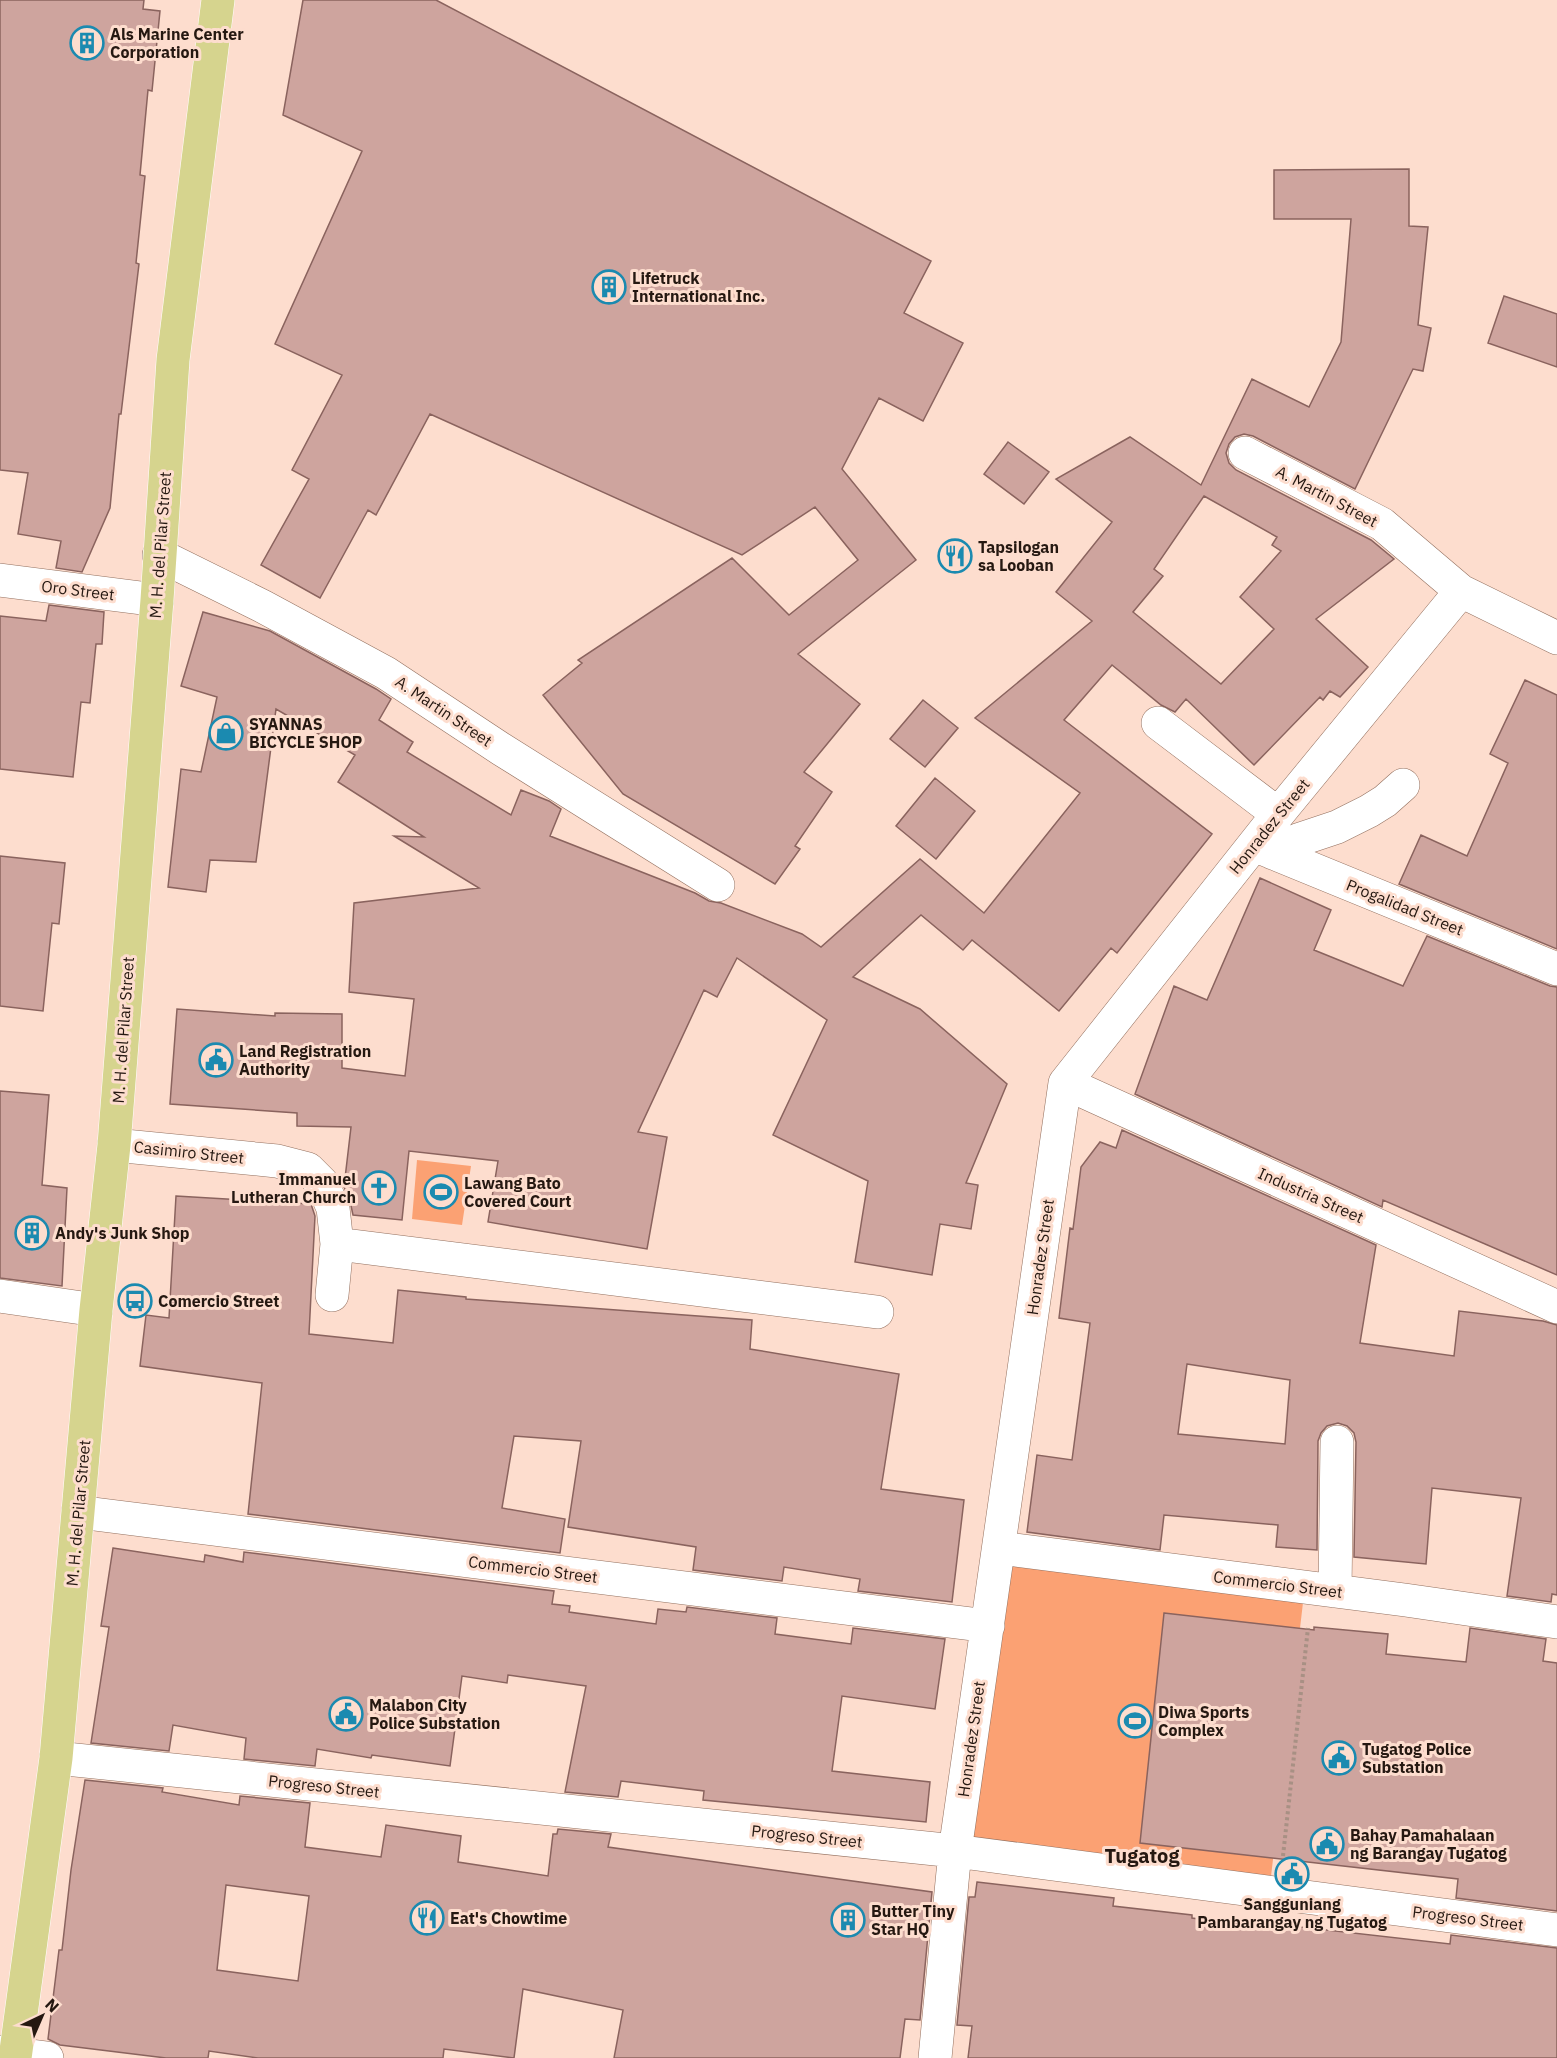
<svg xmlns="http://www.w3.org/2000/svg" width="1557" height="2058" font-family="'IBM Plex Sans',sans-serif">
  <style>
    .pitch { fill: #fba173 }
    .building { fill: #cea49e; stroke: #8a635e; stroke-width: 1.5; fill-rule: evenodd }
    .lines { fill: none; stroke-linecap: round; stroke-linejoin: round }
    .minor-casing { stroke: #93705f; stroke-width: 34 }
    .major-casing { stroke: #fff; stroke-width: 34 }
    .path { stroke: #a89084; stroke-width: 4; stroke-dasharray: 3 3; stroke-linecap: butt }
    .minor { stroke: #fff; stroke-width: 33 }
    .major { stroke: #d6d48e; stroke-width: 33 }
    .labels { text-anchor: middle; stroke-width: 6; stroke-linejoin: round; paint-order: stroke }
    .poi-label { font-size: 16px; font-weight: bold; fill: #251811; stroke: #fdddce; text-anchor: start }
    .street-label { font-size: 16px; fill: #251811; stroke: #fdddce }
    .quarter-label { font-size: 20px; font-weight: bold; fill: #251811; stroke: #fdddce }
  </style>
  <rect width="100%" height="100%" fill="#fdddce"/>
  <path class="pitch" d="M 417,1160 L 471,1166 L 462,1225 L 412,1219 Z
    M 1006,1554 L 1304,1594 L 1270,1885 L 962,1847 Z"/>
  <path class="building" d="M 0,0 L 144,0 L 143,9 L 160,11 L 152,91 L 148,90 L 140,175 L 145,176 L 136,263 L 139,264 L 121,414 L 119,414 L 110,508 L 82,572 L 56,568 L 61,541 L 18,534 L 28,473 L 0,470 Z
    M 303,0 L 436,0 L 931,261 L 904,313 L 963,343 L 923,421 L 879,398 L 842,469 L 916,560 L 798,654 L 860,704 L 804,772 L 832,792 L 795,846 L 800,849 L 775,884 L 623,794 L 543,695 L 582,663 L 578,660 L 732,558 L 789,615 L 858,560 L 815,507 L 742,555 L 430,414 L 376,515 L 368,510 L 320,598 L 261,565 L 309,479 L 292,470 L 342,375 L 275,344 L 362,151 L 283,115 Z
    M 1409,169 L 1409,226 L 1428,227 L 1418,325 L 1431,328 L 1423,371 L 1413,369 L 1355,489 L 1253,436 L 1244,434 L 1235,437 L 1229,444 L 1226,453 L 1229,463 L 1236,470 L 1371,540 L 1394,559 L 1316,619 L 1368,667 L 1340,697 L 1330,691 L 1323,700 L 1320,697 L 1254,765 L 1186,699 L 1175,712 L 1161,705 L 1112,665 L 1064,720 L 1212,834 L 1117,953 L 1111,948 L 1059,1011 L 972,940 L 963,950 L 921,915 L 853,977 L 920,1009 L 1007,1084 L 966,1183 L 978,1185 L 971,1229 L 940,1224 L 932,1275 L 855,1262 L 868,1181 L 773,1135 L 827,1020 L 737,958 L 717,997 L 704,990 L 638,1132 L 667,1137 L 647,1249 L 488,1222 L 498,1161 L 409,1151 L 402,1220 L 353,1215 L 350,1201 L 344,1187 L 351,1127 L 297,1126 L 297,1113 L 170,1104 L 177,1009 L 275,1016 L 275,1013 L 342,1014 L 342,1068 L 405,1076 L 414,999 L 349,992 L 354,903 L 479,888 L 394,836 L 424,837 L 338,782 L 355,755 L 276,709 L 256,862 L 210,860 L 206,892 L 168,887 L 181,769 L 201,772 L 217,697 L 181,686 L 203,612 L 270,631 L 376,689 L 391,699 L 379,720 L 413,742 L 407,752 L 511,815 L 521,790 L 549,801 L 561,809 L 550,836 L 695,893 L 709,901 L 721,903 L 802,934 L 821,947 L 920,859 L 984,913 L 1080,793 L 975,718 L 1092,621 L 1056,592 L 1112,522 L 1056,479 L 1130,437 L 1201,485 L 1252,379 L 1309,407 L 1341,342 L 1351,219 L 1274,219 L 1274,170 ZM 1204,496 L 1277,537 L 1272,545 L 1281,551 L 1240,597 L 1274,629 L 1221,684 L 1133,612 L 1163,576 L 1154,569 Z
    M 1504,296 L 1557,314 L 1557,367 L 1488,343 Z
    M 1008,442 L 1049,472 L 1024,504 L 984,474 Z
    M 49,605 L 104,612 L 102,644 L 96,644 L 90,703 L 81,702 L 73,777 L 0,769 L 0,616 L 46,621 Z
    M 1525,680 L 1557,695 L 1557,949 L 1399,884 L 1421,835 L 1467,856 L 1508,763 L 1490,754 Z
    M 923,700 L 958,728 L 925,767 L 890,739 Z
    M 935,778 L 975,811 L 936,859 L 896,826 Z
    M 0,856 L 65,863 L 59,924 L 52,923 L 43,1011 L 0,1006 Z
    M 1260,878 L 1331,910 L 1314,950 L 1403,986 L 1427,936 L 1550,986 L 1557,987 L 1557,1275 L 1383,1200 L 1382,1207 L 1135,1094 L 1174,986 L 1207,1000 Z
    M 0,1091 L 49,1095 L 42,1185 L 67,1188 L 62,1286 L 0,1278 Z
    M 1122,1130 L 1376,1245 L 1360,1343 L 1454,1356 L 1459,1311 L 1543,1321 L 1557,1325 L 1557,1595 L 1552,1594 L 1551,1602 L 1507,1596 L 1521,1498 L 1432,1488 L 1426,1564 L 1354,1557 L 1356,1442 L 1354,1433 L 1347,1426 L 1338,1423 L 1327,1426 L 1321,1433 L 1318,1441 L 1317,1550 L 1276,1547 L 1278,1525 L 1164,1515 L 1160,1550 L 1027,1532 L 1037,1455 L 1072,1460 L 1090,1323 L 1059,1318 L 1070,1228 L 1073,1229 L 1081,1167 L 1100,1142 L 1116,1148 ZM 1187,1364 L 1290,1380 L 1285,1444 L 1178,1434 Z
    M 176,1196 L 311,1204 L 315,1216 L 309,1334 L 393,1343 L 398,1290 L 466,1297 L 466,1299 L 752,1320 L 750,1349 L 899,1374 L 881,1489 L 964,1500 L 952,1602 L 858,1591 L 860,1579 L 784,1567 L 782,1581 L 693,1570 L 696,1547 L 568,1527 L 581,1441 L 514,1436 L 502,1508 L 565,1519 L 560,1553 L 248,1514 L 262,1383 L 140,1366 L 146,1315 L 169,1318 Z
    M 113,1548 L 204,1562 L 205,1555 L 243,1562 L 244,1552 L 554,1591 L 552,1604 L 570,1606 L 569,1612 L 656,1624 L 658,1609 L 686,1612 L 687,1607 L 777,1618 L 775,1634 L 851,1644 L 853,1628 L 945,1639 L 935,1709 L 842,1696 L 832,1771 L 930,1782 L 926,1822 L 703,1800 L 704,1791 L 621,1781 L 618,1797 L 565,1792 L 586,1686 L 508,1675 L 507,1683 L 462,1676 L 450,1766 L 372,1755 L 371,1758 L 317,1749 L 315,1766 L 244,1759 L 246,1738 L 173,1725 L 169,1751 L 91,1743 L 109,1627 L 101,1626 Z
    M 1164,1613 L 1314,1630 L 1314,1627 L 1388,1634 L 1386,1654 L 1466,1662 L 1470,1628 L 1546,1639 L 1543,1661 L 1557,1663 L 1557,1911 L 1456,1898 L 1458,1879 L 1140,1843 Z
    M 85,1780 L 163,1788 L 162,1792 L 239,1805 L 240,1796 L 310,1803 L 305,1847 L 381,1857 L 386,1825 L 461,1836 L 458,1862 L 548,1876 L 553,1834 L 557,1834 L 558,1829 L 611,1834 L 608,1847 L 932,1892 L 920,2020 L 905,2019 L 900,2058 L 614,2058 L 623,2010 L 523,1989 L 514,2058 L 444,2049 L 443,2058 L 258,2058 L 209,2051 L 208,2058 L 166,2058 L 60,2045 L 48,2039 L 59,1950 L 62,1950 L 71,1870 ZM 226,1885 L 309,1896 L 298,1981 L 217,1970 Z
    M 977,1882 L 1114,1898 L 1113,1906 L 1192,1915 L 1192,1918 L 1273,1929 L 1274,1924 L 1450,1944 L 1451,1935 L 1557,1948 L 1557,2058 L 968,2058 L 972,2026 L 957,2025 L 969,1897 L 975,1897 Z"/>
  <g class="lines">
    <defs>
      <path id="minor" d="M 1245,453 L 1382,524 L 1461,591 L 1557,638
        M 159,555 L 262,606 L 386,673 L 501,749 L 718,885
        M 0,580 L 157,600
        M 1158,723 L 1278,814
        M 1254,845 L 1557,969
        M 1273,853 L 1298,840 L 1337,827 L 1369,811 L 1385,801 L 1403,785
        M 1065,1083 L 1557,1307
        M 114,1145 L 277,1161 L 308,1169 L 322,1183 L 333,1208 L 337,1244 L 332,1295
        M 337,1244 L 877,1312
        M 0,1296 L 96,1310
        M 78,1512 L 988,1626
        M 1000,1548 L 1405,1600 L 1557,1622
        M 1335,1591 L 1337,1442
        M 56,1758 L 955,1851 L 1557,1930
        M 0,2052 L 47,2058
        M 935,2058 L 955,1851 L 1065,1083 L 1278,814 L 1461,591"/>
      <path id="major" d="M 15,2058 L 56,1758 L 96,1310 L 114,1145 L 157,600 L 173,360 L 218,0"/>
    </defs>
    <use href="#minor" class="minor-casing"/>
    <use href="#major" class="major-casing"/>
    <path class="path" d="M 1283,1856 L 1308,1628"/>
    <use href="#minor" class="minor"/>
    <use href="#major" class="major"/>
  </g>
  <defs>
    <symbol id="building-ring" viewBox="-11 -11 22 22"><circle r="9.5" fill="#fdddce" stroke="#1b8ab0" stroke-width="1.5"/><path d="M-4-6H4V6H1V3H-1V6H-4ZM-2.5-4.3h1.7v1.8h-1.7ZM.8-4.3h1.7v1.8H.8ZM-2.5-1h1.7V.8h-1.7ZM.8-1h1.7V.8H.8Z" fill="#1b8ab0"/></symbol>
    <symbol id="restaurant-ring" viewBox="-11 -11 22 22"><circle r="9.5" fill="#fdddce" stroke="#1b8ab0" stroke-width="1.5"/><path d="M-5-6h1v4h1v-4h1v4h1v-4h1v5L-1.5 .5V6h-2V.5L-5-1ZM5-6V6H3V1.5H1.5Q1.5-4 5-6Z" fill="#1b8ab0"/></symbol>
    <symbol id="shop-ring" viewBox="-11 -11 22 22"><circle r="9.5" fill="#fdddce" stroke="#1b8ab0" stroke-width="1.5"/><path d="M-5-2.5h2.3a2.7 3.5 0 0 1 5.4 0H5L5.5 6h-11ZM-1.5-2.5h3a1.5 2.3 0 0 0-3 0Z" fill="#1b8ab0"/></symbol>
    <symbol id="civic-ring" viewBox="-11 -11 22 22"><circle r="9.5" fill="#fdddce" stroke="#1b8ab0" stroke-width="1.5"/><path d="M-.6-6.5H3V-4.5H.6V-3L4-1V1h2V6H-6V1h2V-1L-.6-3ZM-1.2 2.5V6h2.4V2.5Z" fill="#1b8ab0"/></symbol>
    <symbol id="church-ring" viewBox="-11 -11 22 22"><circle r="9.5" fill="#fdddce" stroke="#1b8ab0" stroke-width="1.5"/><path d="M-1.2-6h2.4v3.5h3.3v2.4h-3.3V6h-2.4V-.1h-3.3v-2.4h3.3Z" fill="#1b8ab0"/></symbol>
    <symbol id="stadium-ring" viewBox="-11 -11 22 22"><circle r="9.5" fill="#fdddce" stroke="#1b8ab0" stroke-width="1.5"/><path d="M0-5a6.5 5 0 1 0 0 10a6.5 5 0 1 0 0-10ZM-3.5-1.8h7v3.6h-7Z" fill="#1b8ab0"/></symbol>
    <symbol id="bus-ring" viewBox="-11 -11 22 22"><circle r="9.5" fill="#fdddce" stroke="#1b8ab0" stroke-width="1.5"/><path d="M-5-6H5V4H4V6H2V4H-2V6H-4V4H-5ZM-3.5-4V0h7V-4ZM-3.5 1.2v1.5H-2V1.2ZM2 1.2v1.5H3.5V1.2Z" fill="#1b8ab0"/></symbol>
  </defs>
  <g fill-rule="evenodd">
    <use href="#building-ring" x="68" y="24" width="38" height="38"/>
    <use href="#building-ring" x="590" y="268" width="38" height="38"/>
    <use href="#restaurant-ring" x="936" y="537" width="38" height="38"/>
    <use href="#shop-ring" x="207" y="714" width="38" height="38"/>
    <use href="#civic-ring" x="197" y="1041" width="38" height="38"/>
    <use href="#church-ring" x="360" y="1169" width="38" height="38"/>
    <use href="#stadium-ring" x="422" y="1173" width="38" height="38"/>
    <use href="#building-ring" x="13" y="1214" width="38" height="38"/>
    <use href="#bus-ring" x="116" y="1282" width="38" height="38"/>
    <use href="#civic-ring" x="327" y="1695" width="38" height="38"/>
    <use href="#stadium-ring" x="1116" y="1702" width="38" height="38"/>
    <use href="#civic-ring" x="1320" y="1739" width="38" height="38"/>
    <use href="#civic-ring" x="1308" y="1825" width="38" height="38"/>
    <use href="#civic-ring" x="1273" y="1855" width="38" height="38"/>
    <use href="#restaurant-ring" x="408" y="1899" width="38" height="38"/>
    <use href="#building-ring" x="829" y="1901" width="38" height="38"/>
  </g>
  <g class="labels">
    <g class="poi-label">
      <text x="110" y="40">Als Marine Center<tspan x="110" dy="18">Corporation</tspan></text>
      <text x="632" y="284">Lifetruck<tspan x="632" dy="18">International Inc.</tspan></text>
      <text x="978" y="553">Tapsilogan<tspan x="978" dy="18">sa Looban</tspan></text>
      <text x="249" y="730">SYANNAS<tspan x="249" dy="18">BICYCLE SHOP</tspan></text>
      <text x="239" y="1057">Land Registration<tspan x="239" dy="18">Authority</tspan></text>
      <text x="356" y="1185" text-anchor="end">Immanuel<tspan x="356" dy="18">Lutheran Church</tspan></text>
      <text x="464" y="1189">Lawang Bato<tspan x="464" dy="18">Covered Court</tspan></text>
      <text x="55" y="1239">Andy's Junk Shop</text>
      <text x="158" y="1307">Comercio Street</text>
      <text x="369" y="1711">Malabon City<tspan x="369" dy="18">Police Substation</tspan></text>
      <text x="1158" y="1718">Diwa Sports<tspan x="1158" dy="18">Complex</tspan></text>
      <text x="1362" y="1755">Tugatog Police<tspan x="1362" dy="18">Substation</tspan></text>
      <text x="1350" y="1841">Bahay Pamahalaan<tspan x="1350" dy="18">ng Barangay Tugatog</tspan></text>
      <text x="1292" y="1910" text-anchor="middle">Sangguniang<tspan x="1292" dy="18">Pambarangay ng Tugatog</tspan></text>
      <text x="871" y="1917">Butter Tiny<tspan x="871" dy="18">Star HQ</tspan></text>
      <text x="450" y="1924">Eat's Chowtime</text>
    </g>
    <g class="street-label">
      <text transform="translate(1327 496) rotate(28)" y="6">A. Martin Street</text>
      <text transform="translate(160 545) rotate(-86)" y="6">M. H. del Pilar Street</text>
      <text transform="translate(78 590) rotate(7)" y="6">Oro Street</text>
      <text transform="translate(444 711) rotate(34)" y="6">A. Martin Street</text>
      <text transform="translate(1269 826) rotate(-51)" y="6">Honradez Street</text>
      <text transform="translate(1405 907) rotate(22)" y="6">Progalidad Street</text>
      <text transform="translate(123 1030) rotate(-86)" y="6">M. H. del Pilar Street</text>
      <text transform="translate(189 1152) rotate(6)" y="6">Casimiro Street</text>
      <text transform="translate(1311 1195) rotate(24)" y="6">Industria Street</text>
      <text transform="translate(1040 1257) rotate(-82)" y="6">Honradez Street</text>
      <text transform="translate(78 1513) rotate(-85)" y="6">M. H. del Pilar Street</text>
      <text transform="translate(533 1569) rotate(7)" y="6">Commercio Street</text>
      <text transform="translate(1278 1584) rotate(7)" y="6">Commercio Street</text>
      <text transform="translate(971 1739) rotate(-82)" y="6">Honradez Street</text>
      <text transform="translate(324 1786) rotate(6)" y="6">Progreso Street</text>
      <text transform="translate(807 1836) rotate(6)" y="6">Progreso Street</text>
      <text transform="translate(1468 1918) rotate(7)" y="6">Progreso Street</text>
    </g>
    <g class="quarter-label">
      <text x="1142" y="1863">Tugatog</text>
    </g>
  </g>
  <g transform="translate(42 2016) rotate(44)" stroke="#fdddce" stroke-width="4.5" paint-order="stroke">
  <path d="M0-4.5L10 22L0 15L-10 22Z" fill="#251811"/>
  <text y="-9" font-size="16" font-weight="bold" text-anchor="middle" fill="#251811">N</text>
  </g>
</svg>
